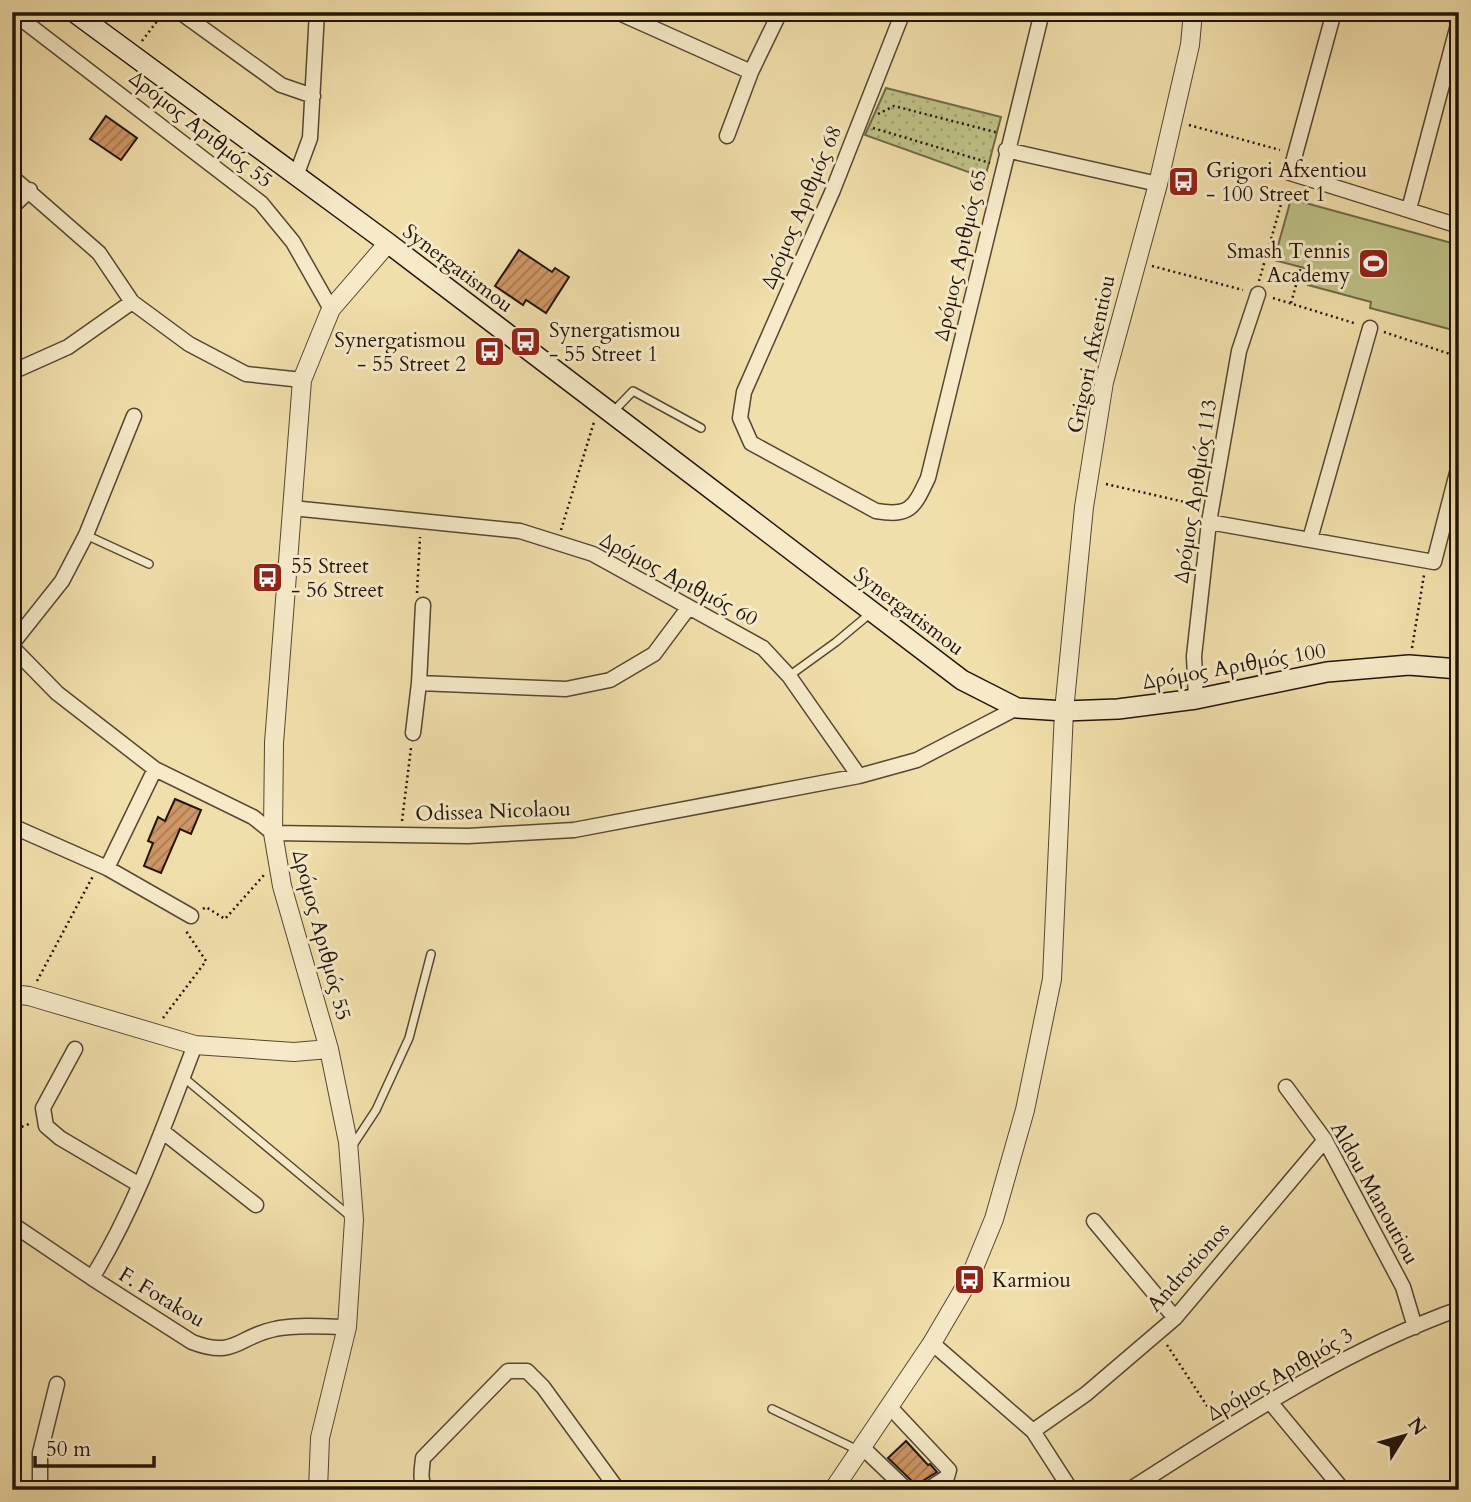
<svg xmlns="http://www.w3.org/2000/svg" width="1471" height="1502" font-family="Cardo,serif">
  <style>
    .park { fill: url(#park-dots); stroke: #706a48; stroke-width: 2 }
    .pitch { fill: #bec186; stroke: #706a48; stroke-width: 2 }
    .building { fill: url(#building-hatch); stroke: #22140a; stroke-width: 2 }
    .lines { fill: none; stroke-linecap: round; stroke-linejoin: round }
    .service-casing { stroke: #564732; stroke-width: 10 }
    .minor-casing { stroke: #564732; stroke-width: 17 }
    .tertiary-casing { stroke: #564732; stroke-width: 20 }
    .secondary-casing { stroke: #22140a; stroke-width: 22 }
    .path { stroke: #22140a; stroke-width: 2.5; stroke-dasharray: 2 3.5; stroke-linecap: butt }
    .service { stroke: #f6eac8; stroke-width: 7 }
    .minor { stroke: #f6eac8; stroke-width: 14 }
    .tertiary { stroke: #f6eac8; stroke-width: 18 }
    .secondary { stroke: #f6eac8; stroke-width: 19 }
    .labels { text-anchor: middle; stroke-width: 6; stroke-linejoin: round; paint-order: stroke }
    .street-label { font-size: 21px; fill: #22140a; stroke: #f6eac8 }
    .poi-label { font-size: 21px; fill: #22140a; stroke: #f6eac8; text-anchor: start }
  </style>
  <defs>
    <pattern id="park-dots" width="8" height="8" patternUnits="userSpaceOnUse" patternTransform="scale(1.75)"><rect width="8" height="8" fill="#bec186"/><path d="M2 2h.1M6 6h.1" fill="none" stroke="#a3a572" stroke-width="1.8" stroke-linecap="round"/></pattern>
    <pattern id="building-hatch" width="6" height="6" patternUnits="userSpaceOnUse" patternTransform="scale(1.75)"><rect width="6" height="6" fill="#cf9666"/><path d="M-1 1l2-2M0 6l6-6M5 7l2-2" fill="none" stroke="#a87952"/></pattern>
  </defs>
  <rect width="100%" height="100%" fill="#f1dfab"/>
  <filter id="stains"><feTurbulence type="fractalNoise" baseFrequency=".00286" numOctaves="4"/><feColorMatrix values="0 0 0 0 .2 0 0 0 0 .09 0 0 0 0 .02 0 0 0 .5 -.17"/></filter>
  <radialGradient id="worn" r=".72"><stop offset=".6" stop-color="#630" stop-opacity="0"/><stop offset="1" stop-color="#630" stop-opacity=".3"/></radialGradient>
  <path class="park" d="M 886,88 L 1001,117 L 985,178 L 865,135 Z"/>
  <path class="pitch" d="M 1291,199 L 1459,245 L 1459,308 L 1453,330 L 1370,308 L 1371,302 L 1308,285 L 1312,270 L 1274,260 Z"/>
  <path class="building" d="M 106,116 L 137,138 L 121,160 L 90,139 Z
    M 519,250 L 552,272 L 555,268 L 569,277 L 546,313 L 526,300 L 523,305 L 495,286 Z
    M 175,799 L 201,810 L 191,834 L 180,829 L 161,873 L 144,866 L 153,843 L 148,841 L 158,817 L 165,821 Z
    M 906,1441 L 928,1465 L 930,1464 L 937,1472 L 921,1482 L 917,1490 L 914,1483 L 888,1458 Z"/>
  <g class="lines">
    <defs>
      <path id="service" d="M 612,413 L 633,391 L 701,428
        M 86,535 L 149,564
        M 789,676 L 836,642 L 872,612
        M 183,1077 L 351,1217
        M 351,1148 L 376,1110 L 409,1038 L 431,954
        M 772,1409 L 860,1451"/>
      <path id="minor" d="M 12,12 L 261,203 L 293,242 L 331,309
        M 180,12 L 281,85 L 313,96
        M 617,12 L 751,72
        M 903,12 L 833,190 L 744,392 L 740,418 L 751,443 L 876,511 C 911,517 914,507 928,478 L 1042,12
        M 1334,12 L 1290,173 L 1459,226
        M 727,136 L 751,72 L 780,12
        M 1006,150 L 1158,184
        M 296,176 L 310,138 L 317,12
        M 12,177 L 99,253 L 132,302 L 189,344 L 246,374 L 302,380
        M 12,207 L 30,190
        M 1409,209 L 1459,21
        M 12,372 L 68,347 L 132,302
        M 292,508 L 520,531 L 593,554 L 763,648 L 789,676 L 859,776
        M 1209,522 L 1434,562 L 1459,465
        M 1310,539 L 1370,328
        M 12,644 L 62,581 L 86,535 L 134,416
        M 12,647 L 57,693 L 155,769 L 253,817 L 273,833 L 468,836 L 574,830 L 859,776 L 917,760 L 1017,708
        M 419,683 L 566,689 L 610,680 L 654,654 L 689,607
        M 1196,699 L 1194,656 L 1209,522 L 1239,351 L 1258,294
        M 413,733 L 419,683 L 423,605
        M 12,826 L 107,868 L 191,916
        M 107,868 L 155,769
        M 75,1049 L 43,1108 L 46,1126 L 60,1138 L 138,1184
        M 1286,1087 L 1325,1140 L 1403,1287 L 1415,1327
        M 162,1131 L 256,1205
        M 1094,1221 L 1175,1318
        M 12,1224 L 92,1278 L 192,1342 C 236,1359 238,1336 275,1329 C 296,1324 325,1327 347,1327
        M 92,1278 C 136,1207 165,1123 195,1045
        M 932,1343 L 1033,1431 L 1071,1490
        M 1270,1402 L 1343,1490
        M 889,1406 L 949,1470 L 947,1477 L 927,1490
        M 1033,1431 L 1086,1394 L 1175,1318 L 1325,1140
        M 862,1447 L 907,1490
        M 40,1490 L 40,1453 L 57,1384
        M 426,1490 C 419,1481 422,1469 423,1458 L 508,1371 L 527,1371 L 543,1387 L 618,1490
        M 1129,1490 C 1234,1423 1341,1351 1459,1309"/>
      <path id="tertiary" d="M 12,994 L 29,996 L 195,1045 L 294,1052 L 329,1049
        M 318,1490 L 320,1438 L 347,1327 L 354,1220 L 348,1142 L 329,1049 L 282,886 L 273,833 L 274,743 L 302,380 L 331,309 L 388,243
        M 833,1490 L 932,1343 L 969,1280 L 994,1219 L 1025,1110 L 1052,979 L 1064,711 L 1084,507 L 1104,382 L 1158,184 L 1190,45 L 1193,12"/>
      <path id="secondary" d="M 74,12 L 388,243 L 962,680 L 1017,708 L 1064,711 L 1118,709 L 1196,699 L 1327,672 L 1409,665 L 1459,669"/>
    </defs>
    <use href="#service" class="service-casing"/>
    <use href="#minor" class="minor-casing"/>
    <use href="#tertiary" class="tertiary-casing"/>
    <use href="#secondary" class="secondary-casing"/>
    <path class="path" d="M 142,41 L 164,12
      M 878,114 L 894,106 L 999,133
      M 1189,125 L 1280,150
      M 873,128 L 990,163
      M 1152,266 L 1243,290
      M 1259,281 L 1286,187
      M 1273,298 L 1357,324
      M 1291,303 L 1301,267
      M 1384,332 L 1459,357
      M 1106,484 L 1198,505
      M 561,530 L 594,422
      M 417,593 L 420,537
      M 1412,648 L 1424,575
      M 402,821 L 411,748
      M 203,909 L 206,907 L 225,919 L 264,875
      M 37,981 L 93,876
      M 163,1018 L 206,961 L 186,931 L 187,929
      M 12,1122 L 21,1127 L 32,1123
      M 1167,1345 L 1215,1418"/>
    <use href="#service" class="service"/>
    <use href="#minor" class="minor"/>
    <use href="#tertiary" class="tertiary"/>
    <use href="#secondary" class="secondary"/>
  </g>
  <defs>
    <symbol id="bus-square" viewBox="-11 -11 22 22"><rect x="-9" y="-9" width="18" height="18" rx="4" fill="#8f2418" stroke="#f6eac8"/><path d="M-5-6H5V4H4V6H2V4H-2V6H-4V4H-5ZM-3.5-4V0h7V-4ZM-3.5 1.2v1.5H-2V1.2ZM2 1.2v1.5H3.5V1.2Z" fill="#fff"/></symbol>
    <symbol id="stadium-square" viewBox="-11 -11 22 22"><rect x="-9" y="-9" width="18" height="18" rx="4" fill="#8f2418" stroke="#f6eac8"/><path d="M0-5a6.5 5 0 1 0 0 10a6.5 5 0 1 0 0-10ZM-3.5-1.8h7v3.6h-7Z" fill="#fff"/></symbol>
  </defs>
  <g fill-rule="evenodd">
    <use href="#bus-square" x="1166" y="164" width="35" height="35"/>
    <use href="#stadium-square" x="1356" y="246" width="35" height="35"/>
    <use href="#bus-square" x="508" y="324" width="35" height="35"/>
    <use href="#bus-square" x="472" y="334" width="35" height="35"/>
    <use href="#bus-square" x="250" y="560" width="35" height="35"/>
    <use href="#bus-square" x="952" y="1262" width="35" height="35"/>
  </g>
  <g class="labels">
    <g class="street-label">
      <text transform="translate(201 129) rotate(38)" y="7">Δρόμος Αριθμός 55</text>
      <text transform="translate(801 207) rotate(-67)" y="7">Δρόμος Αριθμός 68</text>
      <text transform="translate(960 255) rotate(-77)" y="7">Δρόμος Αριθμός 65</text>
      <text transform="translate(458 268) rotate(37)" y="7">Synergatismou</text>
      <text transform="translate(1091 354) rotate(-78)" y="7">Grigori Afxentiou</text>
      <text transform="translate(1195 491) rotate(-81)" y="7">Δρόμος Αριθμός 113</text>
      <text transform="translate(679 579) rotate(28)" y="7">Δρόμος Αριθμός 60</text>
      <text transform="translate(909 611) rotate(37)" y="7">Synergatismou</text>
      <text transform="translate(1234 666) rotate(-10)" y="7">Δρόμος Αριθμός 100</text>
      <text transform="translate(493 811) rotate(-2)" y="7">Odissea Nicolaou</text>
      <text transform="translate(322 935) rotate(75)" y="7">Δρόμος Αριθμός 55</text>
      <text transform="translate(1375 1193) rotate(61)" y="7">Aldou Manoutiou</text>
      <text transform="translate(1188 1267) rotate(-48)" y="7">Androtionos</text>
      <text transform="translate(162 1297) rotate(31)" y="7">F. Fotakou</text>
      <text transform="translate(1280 1374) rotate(-30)" y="7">Δρόμος Αριθμός 3</text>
    </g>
    <g class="poi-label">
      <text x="1206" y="177">Grigori Afxentiou<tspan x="1206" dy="24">- 100 Street 1</tspan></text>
      <text x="1350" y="258" text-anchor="end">Smash Tennis<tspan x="1350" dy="24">Academy</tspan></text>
      <text x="549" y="337">Synergatismou<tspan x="549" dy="24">- 55 Street 1</tspan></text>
      <text x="466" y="347" text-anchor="end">Synergatismou<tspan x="466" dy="24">- 55 Street 2</tspan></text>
      <text x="291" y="573">55 Street<tspan x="291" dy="24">- 56 Street</tspan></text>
      <text x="992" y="1287">Karmiou</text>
    </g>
  </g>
  <rect width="1471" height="1502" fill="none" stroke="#f1dfab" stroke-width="42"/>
  <rect x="14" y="14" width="1443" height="1474" fill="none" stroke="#22140a" stroke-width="3.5"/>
  <rect x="21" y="21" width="1429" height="1460" fill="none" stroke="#22140a" stroke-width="2"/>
  <g transform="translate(1404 1436) rotate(53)" stroke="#f6eac8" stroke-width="5" paint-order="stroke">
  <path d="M0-5L12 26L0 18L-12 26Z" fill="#22140a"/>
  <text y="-10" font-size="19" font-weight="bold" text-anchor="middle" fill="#22140a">N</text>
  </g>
  <path d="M35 1456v10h119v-10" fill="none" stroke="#22140a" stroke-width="3.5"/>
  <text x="46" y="1456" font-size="21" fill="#22140a" stroke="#f6eac8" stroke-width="5" paint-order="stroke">50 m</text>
  <rect width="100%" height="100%" filter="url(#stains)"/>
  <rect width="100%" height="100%" fill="url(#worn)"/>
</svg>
